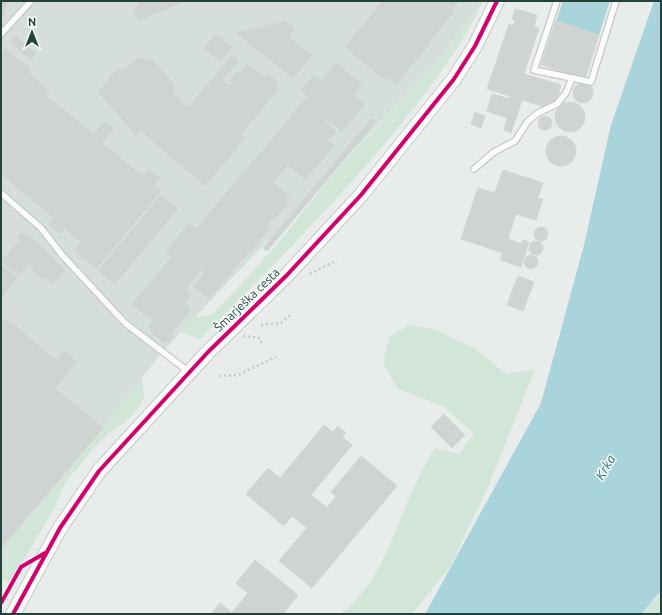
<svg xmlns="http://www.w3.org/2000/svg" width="662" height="615" font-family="Ubuntu,sans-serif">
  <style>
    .built { fill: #d6dedb }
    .green { fill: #d1e6d8 }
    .water { fill: #a9d4db }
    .building { fill: #cfd4d2; stroke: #d1d6d4 }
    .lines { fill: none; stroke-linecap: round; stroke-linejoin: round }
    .service-casing { stroke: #c5cac8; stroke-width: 8 }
    .tertiary-casing { stroke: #c5cac8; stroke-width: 16 }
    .path { stroke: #c3ccca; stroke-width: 2.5; stroke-dasharray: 2 3; stroke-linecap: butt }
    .service { stroke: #fcfcfc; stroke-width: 5.5 }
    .tertiary { stroke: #fcfcfc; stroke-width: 14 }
    .cycleway-casing { stroke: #f7fbf9; stroke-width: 6 }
    .cycleway { stroke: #d6006c; stroke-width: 4 }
    .labels { text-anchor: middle; stroke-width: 3; stroke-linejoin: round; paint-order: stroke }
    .street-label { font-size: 12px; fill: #24423a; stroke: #f7fbf9 }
    .water-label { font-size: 13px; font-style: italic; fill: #1c6f80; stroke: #f7fbf9 }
  </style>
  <rect width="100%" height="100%" fill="#e8edeb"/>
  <path class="built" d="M 1,1 L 483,1 L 434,65 L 163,351 L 77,461 L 1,551 Z"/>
  <path class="green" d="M 483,1 C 466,39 441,72 416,105 C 351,189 275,263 200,339 L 180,332 L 194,317 L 211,315 L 243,282 L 278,243 L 339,167 L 434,65 Z
    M 409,325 L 437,330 L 476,349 L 506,374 L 535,369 L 489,485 L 450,567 L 412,614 L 341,614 C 392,574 400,499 435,448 L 459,454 L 474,434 L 443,406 L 398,389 L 383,363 L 389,337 Z
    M 142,377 L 144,398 L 139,408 L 122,425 L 109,433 L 95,447 L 65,483 L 54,509 L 11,581 L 1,580 L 1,551 L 77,461 Z
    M 661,593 L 661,614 L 641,614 Z"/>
  <path class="water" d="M 563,1 L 610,1 L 599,35 L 556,21 Z
    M 654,1 L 661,1 L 661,591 L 641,614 L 425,614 L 541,403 L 584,245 L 611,125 Z"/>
  <path class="building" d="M 1,1 L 8,1 L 2,19 L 1,19 Z
    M 138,1 L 185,1 L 138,21 L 133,9 L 140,5 Z
    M 383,1 L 459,1 L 452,9 L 454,11 L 430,41 L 431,42 L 396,84 L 388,77 L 385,80 L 345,47 Z
    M 515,9 L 537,15 L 534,27 L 539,28 L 524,74 L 561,85 L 557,99 L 545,107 L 487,89 L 509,24 L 513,26 L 515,20 L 512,19 Z
    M 286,21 L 295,29 L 289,38 L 283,33 L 265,56 L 236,33 Z
    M 556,21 L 599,35 L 585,79 L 541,65 Z
    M 283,33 L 312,55 L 293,78 L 265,56 Z
    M 216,34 L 232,47 L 220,61 L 204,48 Z
    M 16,36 L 37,53 L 31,60 L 10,42 Z
    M 5,48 L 31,70 L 1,106 L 1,53 Z
    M 232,55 L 239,61 L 222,80 L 229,86 L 232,83 L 229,81 L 238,71 L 240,73 L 247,64 L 265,78 L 268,74 L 278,82 L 274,87 L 278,90 L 241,134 L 245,138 L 205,186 L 141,131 L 173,93 L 189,107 Z
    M 137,58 L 153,60 L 175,86 L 173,93 L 136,136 L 98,91 L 110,80 L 108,78 L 120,67 L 122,71 Z
    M 336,63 L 362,85 L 354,95 L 365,104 L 342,132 L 327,119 L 325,122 L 336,131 L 331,138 L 297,109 Z
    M 29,73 L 49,90 L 45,95 L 94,134 L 104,121 L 114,129 L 46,212 L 1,174 L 1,106 Z
    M 314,75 L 321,81 L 308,96 L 301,90 Z
    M573 93a10 10 0 1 1 20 0a10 10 0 1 1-20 0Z
    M 492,94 L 506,98 L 514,97 L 522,100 L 511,133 L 504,130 L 507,118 L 487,111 Z
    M555 117a15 15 0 1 1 30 0a15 15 0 1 1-30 0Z
    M 297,109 L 331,138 L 325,139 L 334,146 L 305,179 L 266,147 Z
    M 475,112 L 485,116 L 481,128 L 471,124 Z
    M538 123a7 7 0 1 1 14 0a7 7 0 1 1-14 0Z
    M 372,118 L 376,122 L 267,251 L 263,248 Z
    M546 151a15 15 0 1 1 30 0a15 15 0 1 1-30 0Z
    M 103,144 L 143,176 L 149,169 L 160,178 L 154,185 L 161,191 L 96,269 L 74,250 L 81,242 L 65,229 L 60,234 L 48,224 L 53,218 L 46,212 Z
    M 266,147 L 288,165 L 265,192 L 243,173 Z
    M 503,170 L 543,183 L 538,198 L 543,199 L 536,220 L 516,214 L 508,239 L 522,244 L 523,240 L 529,242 L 521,267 L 500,260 L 503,253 L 461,239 L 478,188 L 495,193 Z
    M 243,173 L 265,192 L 273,183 L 290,197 L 286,202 L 288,204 L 273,221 L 271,219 L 266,225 L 270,228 L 209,299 L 194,286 L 205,273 L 202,269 L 185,289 L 192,295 L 184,304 L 191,310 L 171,334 L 174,336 L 168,343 L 166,341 L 164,343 L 150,331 L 151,329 L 148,326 L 153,321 L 132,304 L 172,257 L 166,251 L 189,224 L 196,229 Z
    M 161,195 L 178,209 L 115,284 L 98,271 Z
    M534 234a7 7 0 1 1 14 0a7 7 0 1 1-14 0Z
    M 24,232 L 42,247 L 65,271 L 53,284 L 46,277 L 43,280 L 39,277 L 42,274 L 38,276 L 31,269 L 33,267 L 29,264 L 19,275 L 1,261 L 20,240 L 18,237 Z
    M529 248a7 7 0 1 1 14 0a7 7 0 1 1-14 0Z
    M524 262a7 7 0 1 1 14 0a7 7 0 1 1-14 0Z
    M 1,265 L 17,278 L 1,297 Z
    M 518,276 L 534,282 L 523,311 L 507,305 Z
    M 6,318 L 56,360 L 64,351 L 77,362 L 55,388 L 103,428 L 1,548 L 1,319 L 4,321 Z
    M 444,414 L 465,435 L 452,448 L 431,427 Z
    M 324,425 L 333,432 L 338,426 L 346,433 L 342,437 L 352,445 L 311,495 L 327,508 L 336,496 L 331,492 L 361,456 L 397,486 L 312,588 L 279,561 L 307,528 L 292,516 L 284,526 L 246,494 L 268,468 L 280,478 Z
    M 255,560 L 298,595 L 283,614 L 211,614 L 220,603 L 232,613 L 248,593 L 236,583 Z"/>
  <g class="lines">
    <defs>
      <path id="service" d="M 557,1 L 534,70 L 591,82 L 616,1
        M 1,34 L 31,1
        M 474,169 L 494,152 L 515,141 L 528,121 L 538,113 L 557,104 L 566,93 L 572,78
        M 1,193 L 41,228 L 62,255 L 125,323 L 189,372"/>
      <path id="tertiary" d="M 13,614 L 60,528 L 99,471 L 208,352 L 287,275 L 361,195 L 454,79 L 475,46 L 497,1"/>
    </defs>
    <use href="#service" class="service-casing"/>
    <use href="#tertiary" class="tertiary-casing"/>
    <path class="path" d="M 310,274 L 337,260
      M 261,325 L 281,323 L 290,315
      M 243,336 L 260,338 L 262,346
      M 219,376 L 238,375 L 276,357"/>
    <use href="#service" class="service"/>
    <use href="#tertiary" class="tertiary"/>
    <defs>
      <path id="cycleway" d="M 1,603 L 21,567 L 45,553
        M 13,614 L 60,528 L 99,471 L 208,352 L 287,275 L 361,195 L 454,79 L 475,46 L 497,1"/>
    </defs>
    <use href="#cycleway" class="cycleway-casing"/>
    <use href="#cycleway" class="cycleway"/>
  </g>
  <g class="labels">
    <g class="street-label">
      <text transform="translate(247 300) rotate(-44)" y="4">Šmarješka cesta</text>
    </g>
    <g class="water-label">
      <text transform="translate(605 467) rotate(-60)" y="5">Krka</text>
    </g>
  </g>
  <rect width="662" height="615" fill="none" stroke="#24423a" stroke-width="4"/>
  <g transform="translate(32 32)" stroke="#f7fbf9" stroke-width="3" paint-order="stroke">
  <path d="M0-3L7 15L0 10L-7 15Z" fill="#24423a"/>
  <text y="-6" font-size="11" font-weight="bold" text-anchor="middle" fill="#24423a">N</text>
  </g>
</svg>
